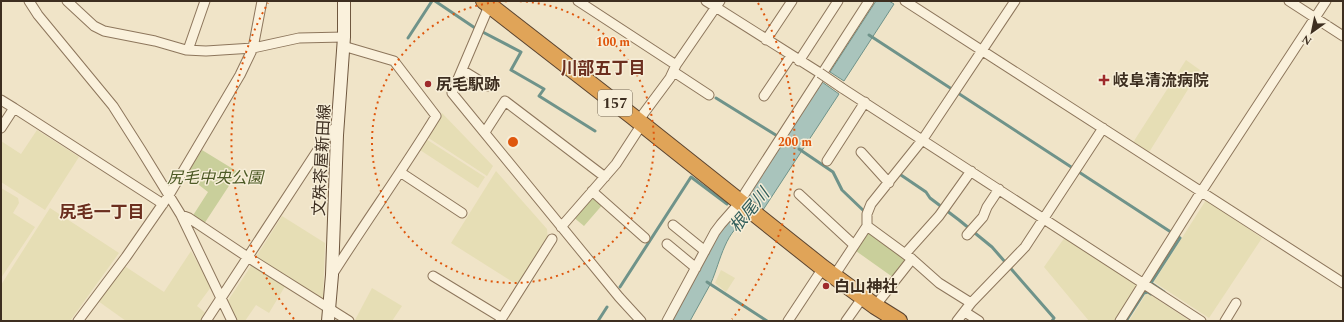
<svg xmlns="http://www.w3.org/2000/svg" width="1344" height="322" font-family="Spectral,'Noto Sans JP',serif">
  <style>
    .farmland { fill: #e6deb5 }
    .green { fill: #c9cf9b }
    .water { fill: #a9c4bc; stroke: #6f938a }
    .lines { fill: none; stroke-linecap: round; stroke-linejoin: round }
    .stream { stroke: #6f938a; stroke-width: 3 }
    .street-casing { stroke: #8d765c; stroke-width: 11 }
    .secondary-casing { stroke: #6f573f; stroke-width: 14 }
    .highway-casing { stroke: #5b4430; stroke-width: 18 }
    .street { stroke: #faf1dc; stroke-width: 9 }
    .secondary { stroke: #faf1dc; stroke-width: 12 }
    .highway { stroke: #e0a458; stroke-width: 16 }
    .street-bridge-casing { stroke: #8d765c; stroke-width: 11; stroke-linecap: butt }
    .street-bridge { stroke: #faf1dc; stroke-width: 9 }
    .ring { fill: none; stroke: #df570d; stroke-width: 2; stroke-dasharray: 2 4 }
    .poi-dot { fill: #9e2a2b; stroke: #f7eed8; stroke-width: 1.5 }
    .labels { text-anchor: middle; stroke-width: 3; stroke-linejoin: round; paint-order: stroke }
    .shield { fill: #f7eed8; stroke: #756857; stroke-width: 1 }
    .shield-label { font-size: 15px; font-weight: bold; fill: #3d2e20 }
    .poi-label { font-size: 16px; font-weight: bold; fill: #3d2e20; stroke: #f7eed8; text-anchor: start }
    .street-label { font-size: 16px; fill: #3d2e20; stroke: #f7eed8 }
    .park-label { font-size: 16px; font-style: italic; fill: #4d5a26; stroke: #f7eed8 }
    .neighbourhood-label { font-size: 17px; font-weight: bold; fill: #6b2e1e; stroke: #f7eed8 }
    .water-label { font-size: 17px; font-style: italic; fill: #2f5d5a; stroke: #f7eed8 }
    .centre { fill: #df570d; stroke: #f7eed8; stroke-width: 2 }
    .ring-label { font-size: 12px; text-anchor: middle; font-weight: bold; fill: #df570d; stroke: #f7eed8; stroke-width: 3; stroke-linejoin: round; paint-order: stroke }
  </style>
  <rect width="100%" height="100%" fill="#f0e4c8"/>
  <path class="farmland" d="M 1186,60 L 1200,70 L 1148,154 L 1132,144 Z
    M 442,113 L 493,166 L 487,176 L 427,137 Z
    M 37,130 L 79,157 L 45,210 L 1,182 L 1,141 L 21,154 Z
    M 426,139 L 485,177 L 478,188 L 420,150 Z
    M 496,171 L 547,229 L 548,240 L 519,286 L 451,243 Z
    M 1,188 L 18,198 L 19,203 L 13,213 L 35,227 L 1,278 Z
    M 1206,200 L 1262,238 L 1209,318 L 1154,282 Z
    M 50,208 L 119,253 L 70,321 L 1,321 L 1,285 Z
    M 282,216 L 325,243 L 323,299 L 256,257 Z
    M 1065,237 L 1138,285 L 1114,321 L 1089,321 L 1044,267 Z
    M 191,251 L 211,287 L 197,306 L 208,315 L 204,321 L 126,321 L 98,301 L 123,265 L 164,292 Z
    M 253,263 L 287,283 L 269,313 L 256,305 L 245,321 L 236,321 L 227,302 Z
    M 721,270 L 735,278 L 726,292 L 715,283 Z
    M 372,288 L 402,306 L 392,321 L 357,321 L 355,320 Z
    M 1146,294 L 1149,294 L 1190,321 L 1129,321 Z"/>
  <path class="green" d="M 202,150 L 238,172 L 204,224 L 192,217 L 208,192 L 186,175 Z
    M 592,192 L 604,203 L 584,226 L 572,216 Z
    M 869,232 L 908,260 L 894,278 L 856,251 Z"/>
  <path class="water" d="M 876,1 L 889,1 L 894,4 L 844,81 L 830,72 Z
    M 822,82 L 839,94 L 763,210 L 745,198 Z
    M 737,209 L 750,218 C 725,229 721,260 711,283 C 704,296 697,308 690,321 L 670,321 L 717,234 Z"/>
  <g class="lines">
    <path class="stream" d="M 435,1 L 475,28 L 521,52 L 511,70 L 544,89 L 539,96 L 595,131
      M 869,35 L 1180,238 L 1151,283 L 1164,292
      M 408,38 L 432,1
      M 716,98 L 779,137
      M 799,149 L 833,172 L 842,190 L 866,213
      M 898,173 L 926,192 L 930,198 L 959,220 L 992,247 L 1054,318 L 1052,321
      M 707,282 L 767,321
      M 620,287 L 691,177 L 727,204
      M 598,321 L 607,307
      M 1126,321 L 1144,293 L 1148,292 L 1151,294"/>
    <defs>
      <path id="street" d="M 29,1 L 38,15 L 113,106 L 141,150 L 181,215 L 232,321
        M 67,1 L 94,26 L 104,31 L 155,41 L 186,50 L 206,51 L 253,48 L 299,38 L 344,37
        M 578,1 L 676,65
        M 706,1 L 820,73
        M 905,1 L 1343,283
        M 1289,1 L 1343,36
        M 489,6 L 452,93 L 619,297 L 641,321
        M 766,40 L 792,1
        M 188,50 L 205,1
        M 799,61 L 838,1
        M 462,70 L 488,86
        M 674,72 L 709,95
        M 842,88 L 1201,321
        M 764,96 L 791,56
        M 1,100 L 14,108 L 1,128
        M 14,108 L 163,204
        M 638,121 L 670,78 L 676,65 L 720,1
        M 485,132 L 505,101 L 605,177
        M 861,152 L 889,183
        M 827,161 L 865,102
        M 400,172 L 462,213
        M 592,191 L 645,238
        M 799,194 L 854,245
        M 181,215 L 189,218 L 249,258 L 349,321
        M 673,225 L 705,251
        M 867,226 L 912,259 L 939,283 L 971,303 L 957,321
        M 561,227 L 616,164 L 642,124
        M 967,235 L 983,217 L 987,207 L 999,189
        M 667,244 L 696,268
        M 905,254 L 939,216 L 971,171
        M 332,275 C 366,221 403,170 436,116 L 394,61 L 343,46
        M 433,276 L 502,318
        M 834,276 L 867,226 L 867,214 L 871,204 L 923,139 L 1015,1
        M 971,303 L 1025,247 L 1103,128
        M 875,306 L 912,259
        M 965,312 L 979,321
        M 78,321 L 126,257 L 169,195 L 240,75 L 253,48 L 262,1
        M 206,321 L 329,133 L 338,125
        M 500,321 L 552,239
        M 667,321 L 715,232 L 721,224 L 736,207 L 869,1
        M 788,321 L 823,268
        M 846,321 L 863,297
        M 1120,321 L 1201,192 L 1326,1
        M 1225,321 L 1236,303"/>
      <path id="secondary" d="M 328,321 L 332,275 L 337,135 L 344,37 L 344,1"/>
      <path id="highway" d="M 484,1 L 632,116 L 823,268 L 875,306 L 899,321"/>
    </defs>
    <use href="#street" class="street-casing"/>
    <use href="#secondary" class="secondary-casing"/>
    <use href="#highway" class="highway-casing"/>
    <use href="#street" class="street"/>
    <use href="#secondary" class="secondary"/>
    <use href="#highway" class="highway"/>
    <defs>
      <path id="street-bridge" d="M 820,73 L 842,88"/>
    </defs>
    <use href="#street-bridge" class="street-bridge-casing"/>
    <use href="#street-bridge" class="street-bridge"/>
  </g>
  <g class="ring">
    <path d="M514 1A141 141 0 1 1 512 1"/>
    <path d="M294 319A282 282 0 0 1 268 3M758 3A282 282 0 0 1 732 319"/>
  </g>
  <g class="poi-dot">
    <path d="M1102 74h4v4h4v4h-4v4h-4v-4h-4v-4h4z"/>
    <circle cx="428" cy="84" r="4"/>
    <circle cx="826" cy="286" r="4"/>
  </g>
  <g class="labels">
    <rect class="shield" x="598" y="90" width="34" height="26" rx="3"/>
    <g class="shield-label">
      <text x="615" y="108">157</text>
    </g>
    <g class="poi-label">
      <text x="1113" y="86">岐阜清流病院</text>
      <text x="436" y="90">尻毛駅跡</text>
      <text x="834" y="292">白山神社</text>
    </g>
    <g class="street-label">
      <text transform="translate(321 160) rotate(-87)" y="6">文殊茶屋新田線</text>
    </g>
    <g class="park-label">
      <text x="215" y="183">尻毛中央公園</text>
    </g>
    <g class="neighbourhood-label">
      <text x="603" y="74">川部五丁目</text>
      <text x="102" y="218">尻毛一丁目</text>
    </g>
    <g class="water-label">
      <text transform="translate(749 210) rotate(-50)" y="6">根尾川</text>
    </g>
  </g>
  <circle cx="513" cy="142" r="6" class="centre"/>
  <g class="ring-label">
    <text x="613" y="46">100 m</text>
    <text x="795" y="146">200 m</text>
  </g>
  <rect width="1344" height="322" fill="none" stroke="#3d2e20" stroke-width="4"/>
  <g transform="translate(1312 32) rotate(213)" stroke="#f7eed8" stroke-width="3" paint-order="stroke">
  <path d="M0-3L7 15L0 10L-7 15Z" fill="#3d2e20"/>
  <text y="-6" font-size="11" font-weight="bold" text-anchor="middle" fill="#3d2e20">N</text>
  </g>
</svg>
